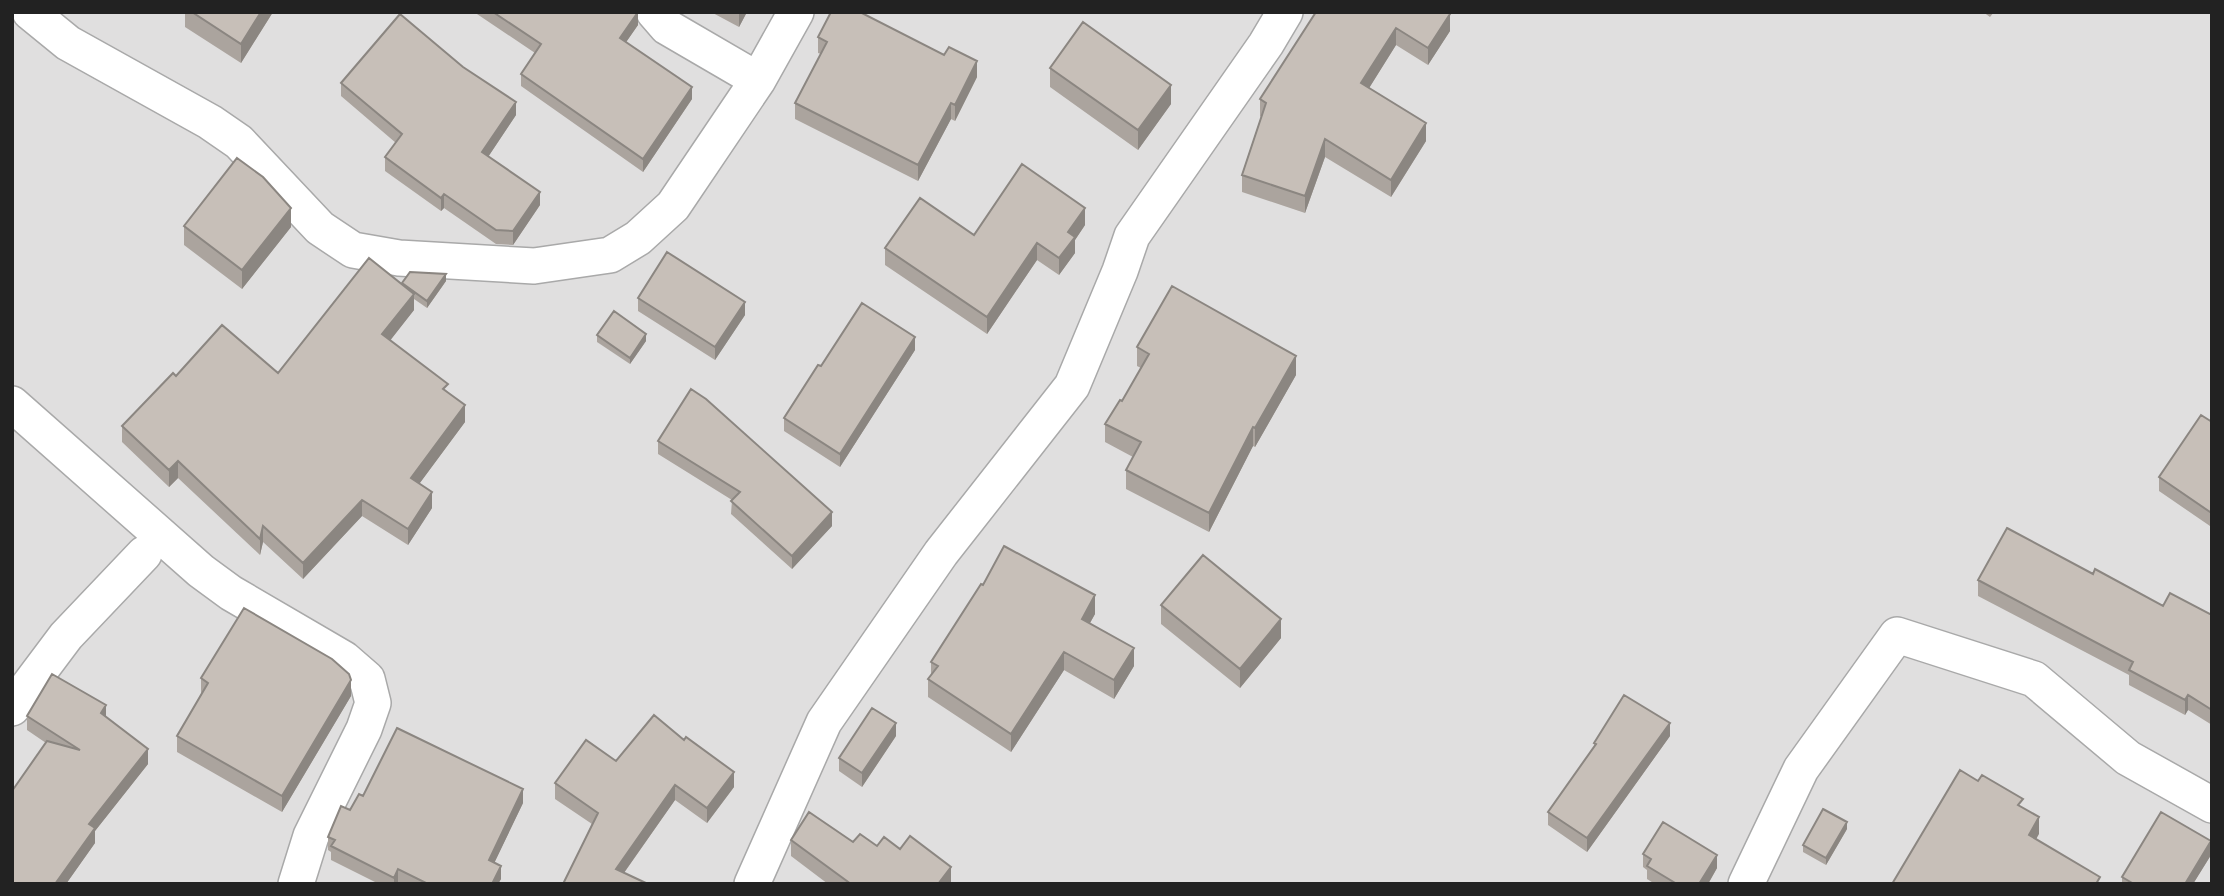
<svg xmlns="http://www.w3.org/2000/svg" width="2224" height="896" font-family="'Nunito Sans',sans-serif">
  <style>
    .residential { fill: #e0dfdf }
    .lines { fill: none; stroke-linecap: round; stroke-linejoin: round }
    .minor-casing { stroke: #a9a9a9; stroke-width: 38 }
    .minor { stroke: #fff; stroke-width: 35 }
    .wall { fill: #aba49e }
    .shaded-wall { fill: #8b8681 }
    .building { fill: #c7bfb8; stroke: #8b8681; stroke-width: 2 }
  </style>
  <rect width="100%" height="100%" fill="#f2efe9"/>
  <path class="residential" d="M 12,12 L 2212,12 L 2212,884 L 12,884 Z"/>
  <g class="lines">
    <defs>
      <path id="minor" d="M 30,12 L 68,43 L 210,122 L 239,142 L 320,228 L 353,250 L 399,258 L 534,266 L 610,255 L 638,238 L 673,206 L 758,80 L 796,12
        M 654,12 L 667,27 L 758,80
        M 12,404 L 201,571 L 231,593 L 344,659 L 367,679 L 373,703 L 364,729 L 311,836 L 296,884
        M 12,708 L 66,636 L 144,554
        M 752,884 L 824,722 L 941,553 L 1072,386 L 1120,271 L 1132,236 L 1266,44 L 1285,12
        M 1746,884 L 1801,769 L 1897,635 L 2034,679 L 2128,758 L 2212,805"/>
    </defs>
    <use href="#minor" class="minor-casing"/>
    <use href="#minor" class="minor"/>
  </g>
  <path class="wall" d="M 185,12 L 273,12 L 241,63 L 185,27 Z
    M 474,12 L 638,12 L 638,25 L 626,42 L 692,99 L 643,172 L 521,86 L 521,74 L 535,53 Z
    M 711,12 L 747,12 L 739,27 Z
    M 1316,12 L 1450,31 L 1428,65 L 1396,45 L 1369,88 L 1426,141 L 1391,197 L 1325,157 L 1305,213 L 1242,192 L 1242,175 L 1261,117 L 1260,116 L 1260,99 Z
    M 1983,12 L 1994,12 L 1990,17 Z
    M 818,37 L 944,55 L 977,77 L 955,121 L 951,119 L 918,181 L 795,119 L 795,103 L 821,54 L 818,53 Z
    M 1050,68 L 1171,104 L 1138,150 L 1050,87 Z
    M 341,83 L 516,115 L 488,157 L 540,205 L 513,245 L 496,244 L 444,208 L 441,211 L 385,171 L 385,157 L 396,143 L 341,96 Z
    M 1085,225 L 1075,240 L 1075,253 L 1059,275 L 1037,260 L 987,334 L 885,265 L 885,248 L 974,235 Z
    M 184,226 L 291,227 L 242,289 L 184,245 Z
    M 446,281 L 427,308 L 414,299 L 414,310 L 390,340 L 448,392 L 465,422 L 419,484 L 432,508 L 408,545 L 362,516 L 303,579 L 263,542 L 260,555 L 178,478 L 169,487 L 122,442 L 122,426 L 176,376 L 278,373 L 402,284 Z
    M 638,298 L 745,315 L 715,360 L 638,311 Z
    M 597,335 L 646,341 L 630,364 L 597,342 Z
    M 1137,347 L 1296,375 L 1255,447 L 1253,446 L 1209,532 L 1126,489 L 1126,470 L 1133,457 L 1105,442 L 1105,424 L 1122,401 L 1141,368 L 1137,366 Z
    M 915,350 L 840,467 L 784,431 L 784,418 L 821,366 Z
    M 2212,422 L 2212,523 L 2210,526 L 2159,491 L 2159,477 Z
    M 658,441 L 832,526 L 792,569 L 731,514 L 732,500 L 658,454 Z
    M 1978,580 L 2163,606 L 2212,615 L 2212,725 L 2188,710 L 2185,715 L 2129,685 L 2129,675 L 1978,596 Z
    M 983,585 L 1095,614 L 1090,623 L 1134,666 L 1114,699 L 1064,670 L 1011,752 L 928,697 L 928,679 L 931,676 L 931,662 Z
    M 1161,605 L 1281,638 L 1240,688 L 1161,624 Z
    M 201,678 L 351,696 L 282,812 L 177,752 L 177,736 L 201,694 Z
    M 27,716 L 106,717 L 148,764 L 95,831 L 95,843 L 66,884 L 12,884 L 46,743 L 27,730 Z
    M 896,736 L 862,787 L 839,771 L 839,758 Z
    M 1670,736 L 1587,852 L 1548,825 L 1548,812 L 1594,748 L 1594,743 Z
    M 616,761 L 734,787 L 707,823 L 675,800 L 624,873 L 563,884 L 592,824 L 555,799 L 555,783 Z
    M 363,796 L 523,803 L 494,863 L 501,879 L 498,884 L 400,884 L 398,883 L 398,884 L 379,884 L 331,860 L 331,852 L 328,850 L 328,837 Z
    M 1847,829 L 1826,865 L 1803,852 L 1803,845 Z
    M 791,840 L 853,842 L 877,846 L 951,883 L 828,884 L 791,856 Z
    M 1643,854 L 1717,868 L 1708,884 L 1655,884 L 1647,879 L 1647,870 L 1643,867 Z
    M 2211,855 L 2193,884 L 2122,884 L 2122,877 Z"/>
  <path class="shaded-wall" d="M 261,12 L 273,12 L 241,63 L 241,44 Z
    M 638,12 L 638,25 L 620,51 L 620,38 Z
    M 740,12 L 747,12 L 739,27 L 739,13 Z
    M 1450,14 L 1450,31 L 1428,65 L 1428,48 Z
    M 1396,28 L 1396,45 L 1361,101 L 1361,83 Z
    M 977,61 L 977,77 L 955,121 L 955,105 Z
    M 1171,85 L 1171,104 L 1138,150 L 1138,130 Z
    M 692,87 L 692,99 L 643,172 L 643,159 Z
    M 516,102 L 516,115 L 482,166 L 482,152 Z
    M 951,103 L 951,119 L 918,181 L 918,165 Z
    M 1426,123 L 1426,141 L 1391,197 L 1391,180 Z
    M 1325,139 L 1325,157 L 1305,213 L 1305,196 Z
    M 540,192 L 540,205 L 513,245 L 513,231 Z
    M 444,194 L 444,208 L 441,211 L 441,198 Z
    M 291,208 L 291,227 L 242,289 L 242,270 Z
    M 1085,208 L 1085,225 L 1075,240 L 1075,253 L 1059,275 L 1059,258 L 1068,232 Z
    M 1037,243 L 1037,260 L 987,334 L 987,317 Z
    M 446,274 L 446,281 L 427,308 L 427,301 Z
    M 414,294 L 414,310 L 382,351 L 382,334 Z
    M 745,302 L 745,315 L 715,360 L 715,347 Z
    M 646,334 L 646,341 L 630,364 L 630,358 Z
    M 915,337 L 915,350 L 840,467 L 840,454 Z
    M 1296,356 L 1296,375 L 1255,447 L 1255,428 Z
    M 465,405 L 465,422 L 411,495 L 411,478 Z
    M 1253,427 L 1253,446 L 1209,532 L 1209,513 Z
    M 178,461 L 178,478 L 169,487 L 169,470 Z
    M 432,492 L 432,508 L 408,545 L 408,529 Z
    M 362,500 L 362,516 L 303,579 L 303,563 Z
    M 2212,510 L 2212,523 L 2210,526 L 2210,512 Z
    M 832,512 L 832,526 L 792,569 L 792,556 Z
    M 263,526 L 263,542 L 260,555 L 260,539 Z
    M 1095,595 L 1095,614 L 1082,637 L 1082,619 Z
    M 1281,619 L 1281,638 L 1240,688 L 1240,669 Z
    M 1134,648 L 1134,666 L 1114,699 L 1114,680 Z
    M 1064,652 L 1064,670 L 1011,752 L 1011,734 Z
    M 351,680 L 351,696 L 282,812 L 282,796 Z
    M 2188,695 L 2188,710 L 2185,715 L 2185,700 Z
    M 106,705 L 106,719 L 101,713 Z
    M 896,723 L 896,736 L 862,787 L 862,773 Z
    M 1670,723 L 1670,736 L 1587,852 L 1587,838 Z
    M 148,749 L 148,764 L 95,831 L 95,843 L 66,884 L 55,884 L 89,824 Z
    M 734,772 L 734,787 L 707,823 L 707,808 Z
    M 675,785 L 675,800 L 616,884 L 616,869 Z
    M 523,789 L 523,803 L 489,874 L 489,860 Z
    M 2039,817 L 2039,834 L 2029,852 L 2029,835 Z
    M 1847,822 L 1847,829 L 1826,865 L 1826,858 Z
    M 2211,841 L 2211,855 L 2193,884 L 2185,884 Z
    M 1717,855 L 1717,868 L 1708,884 L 1699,884 Z
    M 501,866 L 501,879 L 498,884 L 492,884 Z
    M 951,867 L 951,883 L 938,884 Z
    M 398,869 L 398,883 L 394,884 L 394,878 Z"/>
  <path class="building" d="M 192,12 L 261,12 L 241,44 Z
    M 493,12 L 638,12 L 620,38 L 692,87 L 643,159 L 521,74 L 541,44 Z
    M 831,12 L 860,12 L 944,55 L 949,47 L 977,61 L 955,105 L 951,103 L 918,165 L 795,103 L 827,42 L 818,37 Z
    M 1316,12 L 1446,12 L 1450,14 L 1428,48 L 1396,28 L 1361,83 L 1426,123 L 1391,180 L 1325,139 L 1305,196 L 1242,175 L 1266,103 L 1260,99 Z
    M 400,14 L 463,67 L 516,102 L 482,152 L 540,192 L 513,231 L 496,230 L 444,194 L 441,198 L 385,157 L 402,134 L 341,83 Z
    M 1083,22 L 1171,85 L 1138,130 L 1050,68 Z
    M 237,158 L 263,177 L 291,208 L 242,270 L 184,226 Z
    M 1022,164 L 1085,208 L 1068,232 L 1075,237 L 1059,258 L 1037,243 L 987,317 L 885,248 L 920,198 L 974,235 Z
    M 667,252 L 745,302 L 715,347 L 638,298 Z
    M 369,258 L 414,294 L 382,334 L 448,384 L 443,389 L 465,405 L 411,478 L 432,492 L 408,529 L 362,500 L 303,563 L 263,526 L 260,539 L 178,461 L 169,470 L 122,426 L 173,373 L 176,376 L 222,325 L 278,373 Z
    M 410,272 L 446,274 L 427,301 L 402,283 Z
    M 1172,286 L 1296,356 L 1255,428 L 1253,427 L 1209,513 L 1126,470 L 1141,442 L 1105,424 L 1120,400 L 1122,401 L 1149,354 L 1137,347 Z
    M 862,303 L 915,337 L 840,454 L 784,418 L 818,365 L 821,366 Z
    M 614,311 L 646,334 L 630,358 L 597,335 Z
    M 691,389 L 706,399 L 832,512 L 792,556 L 731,501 L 740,492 L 658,441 Z
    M 2201,415 L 2212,422 L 2212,510 L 2210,512 L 2159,477 Z
    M 2007,528 L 2093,574 L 2095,569 L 2163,606 L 2170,593 L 2212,615 L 2212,710 L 2188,695 L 2185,700 L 2129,670 L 2133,662 L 1978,580 Z
    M 1004,546 L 1095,595 L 1082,619 L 1134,648 L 1114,680 L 1064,652 L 1011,734 L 928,679 L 938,666 L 931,662 L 981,584 L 983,585 Z
    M 1203,555 L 1281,619 L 1240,669 L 1161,605 Z
    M 244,608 L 332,659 L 349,674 L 351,680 L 282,796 L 177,736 L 208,683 L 201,678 Z
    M 52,674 L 106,705 L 101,713 L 148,749 L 89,824 L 95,828 L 55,884 L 12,884 L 12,791 L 47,741 L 80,750 L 27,716 Z
    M 1624,695 L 1670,723 L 1587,838 L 1548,812 L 1596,744 L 1594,743 Z
    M 872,708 L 896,723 L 862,773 L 839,758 Z
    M 654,715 L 684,740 L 686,737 L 734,772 L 707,808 L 675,785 L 616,869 L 648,884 L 563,884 L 598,813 L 555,783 L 586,740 L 616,761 Z
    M 397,728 L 523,789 L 489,860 L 501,866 L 492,884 L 428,884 L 398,869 L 394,878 L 331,846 L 335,840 L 328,837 L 341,806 L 350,810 L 359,794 L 363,796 Z
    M 1960,770 L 1978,781 L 1982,775 L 2023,799 L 2018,805 L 2039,817 L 2029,835 L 2100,877 L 2096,884 L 1892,884 Z
    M 1823,809 L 1847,822 L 1826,858 L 1803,845 Z
    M 809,812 L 853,842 L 860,834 L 877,846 L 884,837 L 900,849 L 910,836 L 951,867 L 938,884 L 851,884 L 791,840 Z
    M 2161,812 L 2211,841 L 2185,884 L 2134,884 L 2122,877 Z
    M 1663,822 L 1717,855 L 1699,884 L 1677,884 L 1647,866 L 1651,859 L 1643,854 Z"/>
  <rect width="2224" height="896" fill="none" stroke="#222222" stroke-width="28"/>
</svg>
